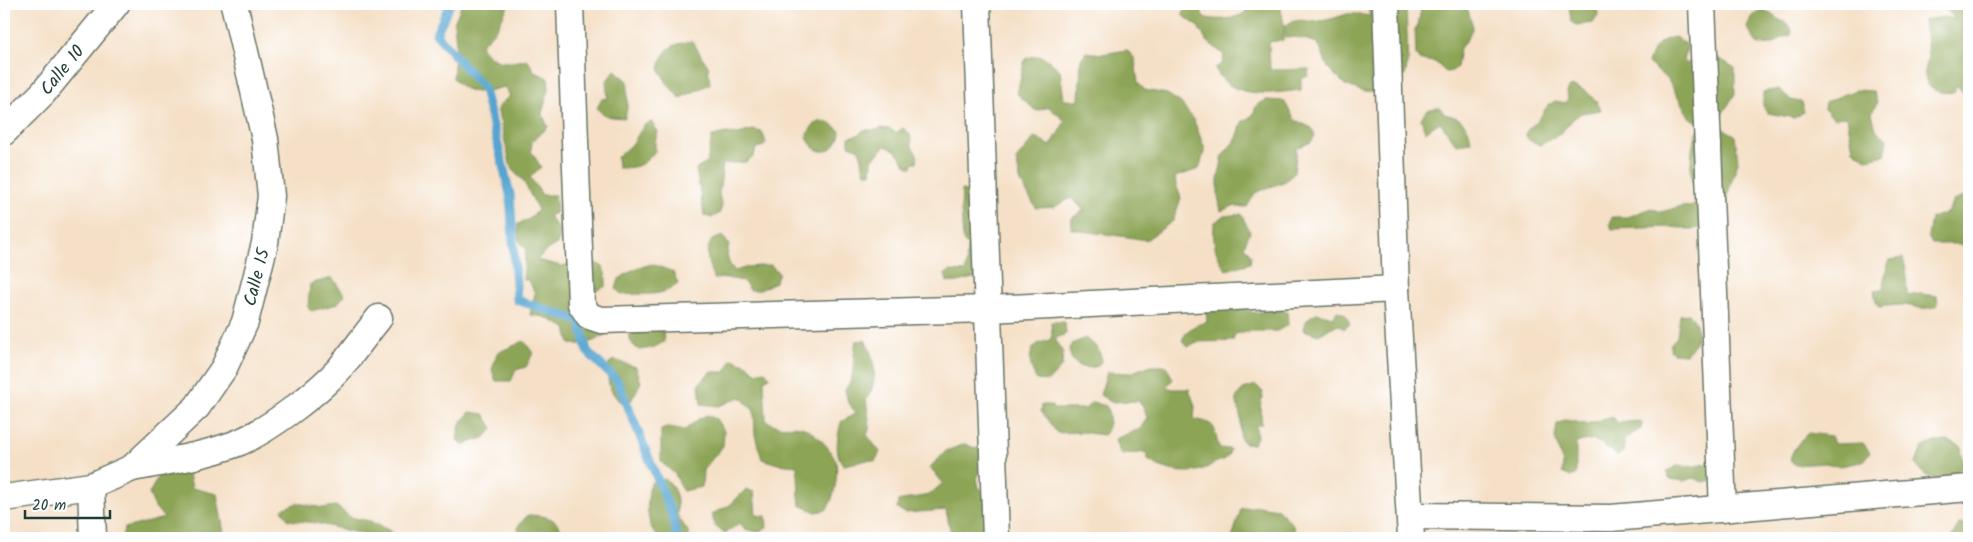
<svg xmlns="http://www.w3.org/2000/svg" width="1973" height="542" font-family="Kalam,sans-serif">
  <style>
    .forest { fill: #8ca455; stroke: #567044 }
    .lines { fill: none; stroke-linecap: round; stroke-linejoin: round }
    .stream { stroke: #56a5d0; stroke-width: 9 }
    .street-casing { stroke: #6a7667; stroke-width: 29 }
    .street { stroke: #fff; stroke-width: 26 }
    .labels { text-anchor: middle; stroke-width: 4; stroke-linejoin: round; paint-order: stroke }
    .street-label { font-size: 18px; fill: #1f3d34; stroke: #fff }
  </style>
  <rect width="100%" height="100%" fill="#fff"/>
  <filter id="ink" filterUnits="userSpaceOnUse"><feTurbulence type="fractalNoise" baseFrequency=".02" numOctaves="2"/><feDisplacementMap in="SourceGraphic" scale="10" xChannelSelector="R" yChannelSelector="G"/><feConvolveMatrix kernelMatrix="1 2 1 2 8 2 1 2 1" color-interpolation-filters="sRGB"/></filter>
  <filter id="wash" filterUnits="userSpaceOnUse"><feTurbulence type="fractalNoise" baseFrequency=".0096" numOctaves="4" result="noise"/><feDisplacementMap in="SourceGraphic" scale="20" xChannelSelector="R" yChannelSelector="G"/><feGaussianBlur stdDeviation="1.12" result="paint"/><feColorMatrix in="noise" values="0 0 0 0 0 0 0 0 0 0 0 0 0 0 0 0 0 1.4 0 .05"/><feComposite in="paint" operator="in"/></filter>
  <g filter="url(#wash)">
    <rect width="100%" height="100%" fill="#f5e0c7"/>
    <path class="forest" d="M 462,4 L 509,4 L 497,28 L 481,45 C 491,65 508,64 527,59 L 535,72 L 548,78 L 549,89 L 542,113 L 548,127 L 532,142 L 531,151 L 541,167 L 530,177 L 542,195 L 555,195 L 557,212 L 549,216 L 561,232 L 558,243 L 547,250 L 537,260 L 562,266 L 587,258 L 603,267 L 606,277 L 606,286 L 593,292 L 592,297 L 608,321 L 606,334 C 594,342 585,345 570,344 L 566,328 L 545,317 L 530,315 L 535,293 L 529,281 L 523,279 L 526,248 C 517,242 518,235 518,224 L 529,219 L 538,210 L 523,180 L 516,174 L 510,164 L 497,108 L 510,95 L 504,87 C 483,92 469,98 453,78 L 456,43 L 454,23 Z
      M 1184,4 L 1200,4 L 1203,17 C 1216,21 1235,20 1246,12 L 1245,4 L 1280,4 L 1284,25 L 1283,40 L 1269,42 L 1270,70 L 1309,69 L 1308,76 L 1301,79 L 1301,90 C 1272,93 1230,101 1215,68 L 1223,63 L 1224,55 L 1207,41 L 1197,25 L 1183,16 Z
      M 1361,4 L 1406,4 L 1408,62 L 1405,75 L 1383,93 L 1364,92 L 1345,85 L 1328,68 L 1318,43 L 1296,37 L 1285,38 L 1285,25 C 1301,16 1305,23 1320,21 C 1330,20 1337,17 1347,14 C 1353,13 1363,15 1370,16 L 1367,6 Z
      M 1422,4 L 1460,4 L 1468,10 L 1473,27 L 1467,39 L 1460,48 L 1457,67 L 1452,71 L 1446,72 L 1435,62 L 1419,60 L 1416,55 L 1415,29 L 1418,25 Z
      M 1569,4 L 1597,4 L 1598,16 L 1593,23 L 1576,25 L 1571,22 Z
      M 1941,4 L 1969,4 L 1969,97 L 1955,85 L 1955,92 C 1942,94 1926,92 1925,75 C 1924,69 1928,62 1928,56 C 1928,44 1925,32 1924,20 L 1943,17 L 1955,19 Z
      M 1762,9 C 1772,13 1776,20 1787,23 L 1792,31 L 1791,35 L 1781,38 L 1773,44 L 1758,45 L 1747,28 L 1751,17 Z
      M 1675,37 L 1686,44 L 1687,50 L 1683,59 L 1686,64 L 1708,52 L 1735,68 L 1735,94 L 1721,116 L 1720,127 L 1735,135 L 1738,162 L 1726,199 L 1729,220 L 1720,227 L 1690,229 L 1672,227 L 1612,229 L 1610,224 L 1612,217 L 1628,217 L 1651,208 L 1661,212 L 1682,206 L 1690,207 L 1697,204 C 1691,184 1688,158 1695,138 C 1696,133 1700,128 1703,124 L 1690,118 L 1668,80 L 1648,63 C 1654,46 1657,41 1675,37 Z
      M 692,41 L 708,66 L 710,84 L 680,98 L 669,86 L 659,69 C 665,47 670,45 692,41 Z
      M 1127,50 L 1135,59 L 1138,83 L 1145,90 L 1167,94 L 1181,103 L 1194,121 L 1205,149 L 1199,169 L 1175,177 L 1176,185 L 1181,198 L 1173,221 L 1146,240 C 1121,235 1096,234 1071,229 L 1072,218 L 1084,210 L 1071,198 L 1054,207 L 1036,208 L 1021,183 L 1016,160 L 1035,137 L 1051,146 L 1065,121 L 1049,107 L 1036,111 L 1017,94 L 1025,59 C 1042,52 1047,59 1060,70 L 1064,100 L 1079,101 L 1081,59 L 1086,52 L 1102,54 Z
      M 615,70 L 628,81 L 627,108 L 625,118 C 613,117 604,118 597,108 L 602,99 L 608,98 L 606,82 Z
      M 1570,86 C 1585,88 1595,97 1601,110 L 1581,113 L 1573,119 L 1560,134 L 1540,145 L 1529,140 L 1525,134 C 1529,127 1534,125 1539,119 C 1547,109 1542,109 1555,101 L 1566,103 L 1568,98 L 1567,92 Z
      M 1779,89 L 1791,100 L 1801,102 L 1804,112 L 1794,118 L 1768,113 L 1763,106 L 1763,92 Z
      M 1856,90 L 1873,91 L 1877,102 L 1872,113 L 1876,130 L 1887,139 L 1885,155 L 1867,159 L 1853,150 L 1847,117 L 1834,118 L 1824,109 L 1825,102 Z
      M 1266,100 L 1284,101 L 1295,120 L 1312,128 L 1315,136 L 1311,142 L 1297,148 L 1294,172 L 1286,181 L 1255,193 L 1247,207 L 1233,206 L 1221,211 L 1218,196 L 1218,180 L 1223,155 L 1237,138 L 1242,122 L 1253,115 L 1256,106 Z
      M 1440,107 L 1444,114 C 1462,118 1468,122 1471,142 L 1456,144 L 1440,122 L 1425,132 L 1421,118 L 1427,110 Z
      M 822,121 L 831,123 L 840,131 C 840,142 828,157 816,149 C 811,146 809,141 806,136 L 814,124 Z
      M 652,122 L 658,132 L 655,141 L 655,151 C 643,166 637,168 618,168 L 617,157 L 633,143 L 644,125 Z
      M 881,128 L 890,129 L 896,133 L 903,128 L 910,134 C 911,138 911,143 912,147 C 916,153 919,154 917,162 L 913,162 L 912,167 L 908,167 L 895,150 L 885,146 L 872,160 L 871,173 L 865,173 C 861,163 864,159 858,148 L 849,145 L 849,137 L 858,135 L 864,130 L 876,130 Z
      M 753,130 L 762,132 L 766,142 L 764,146 L 756,148 L 754,156 L 746,162 L 723,164 L 719,194 L 722,207 L 719,214 L 711,218 L 704,215 L 696,169 L 707,163 L 712,136 L 726,133 L 738,134 Z
      M 962,190 L 971,192 L 980,227 L 969,225 L 969,229 L 980,237 L 982,276 C 969,278 959,284 947,282 L 945,274 L 951,271 L 965,272 C 968,264 965,255 968,245 L 966,244 L 963,240 L 961,209 Z
      M 1963,197 L 1969,199 L 1969,277 L 1965,273 L 1965,254 L 1963,244 L 1932,244 L 1928,237 L 1931,218 L 1948,212 L 1953,201 Z
      M 1241,214 L 1250,232 L 1244,246 L 1251,255 L 1250,263 L 1226,270 C 1214,252 1213,244 1214,223 L 1224,216 Z
      M 723,236 L 729,245 C 726,255 727,263 735,271 L 748,267 L 771,265 L 779,273 L 775,282 L 760,290 L 750,290 L 743,281 L 727,278 L 714,279 C 708,265 704,253 712,240 Z
      M 1903,258 L 1906,269 L 1907,296 L 1920,294 L 1937,296 L 1938,305 C 1925,312 1916,306 1903,305 C 1895,305 1887,306 1879,307 L 1876,302 L 1874,291 L 1884,289 L 1885,273 L 1890,260 Z
      M 652,264 L 673,272 L 678,284 C 658,299 645,292 622,295 L 616,289 L 619,279 L 634,269 Z
      M 332,278 L 345,295 L 337,304 L 311,311 L 308,307 L 310,284 Z
      M 645,305 L 655,306 L 663,331 L 664,342 L 652,348 L 639,350 C 628,343 628,333 627,321 Z
      M 1278,305 L 1287,311 L 1288,325 L 1277,331 L 1251,331 L 1235,334 L 1233,341 L 1197,342 L 1187,347 L 1182,340 C 1188,328 1194,325 1207,322 L 1206,306 L 1245,309 L 1254,313 L 1266,311 Z
      M 1337,311 L 1345,314 L 1350,324 L 1344,329 L 1339,325 L 1332,327 L 1319,335 L 1303,330 C 1304,321 1309,317 1317,313 L 1333,317 Z
      M 1689,314 C 1702,325 1698,344 1686,354 L 1673,353 L 1670,350 L 1671,343 L 1677,337 L 1680,315 Z
      M 1051,322 L 1065,322 L 1066,334 L 1056,338 L 1056,342 L 1063,352 L 1062,366 L 1048,381 L 1037,380 C 1030,370 1026,351 1038,344 C 1042,342 1047,341 1050,340 L 1052,336 Z
      M 1085,338 L 1097,347 L 1102,359 L 1098,366 C 1082,371 1070,365 1069,348 L 1072,344 Z
      M 865,340 C 875,356 879,384 866,399 L 870,426 L 867,435 L 880,452 L 875,461 L 868,460 L 844,465 C 833,454 838,436 841,422 L 856,413 L 848,402 L 845,390 C 857,375 852,358 856,341 Z
      M 524,341 L 533,353 L 526,367 L 516,370 L 511,381 L 496,381 L 492,370 L 497,353 Z
      M 732,359 L 748,365 L 756,373 L 765,371 L 770,377 L 764,380 L 766,420 C 783,432 789,423 804,428 C 814,431 833,451 836,461 C 838,475 835,499 826,510 L 816,512 L 800,505 C 798,491 799,479 797,466 L 778,464 L 762,459 L 755,435 L 754,411 L 740,397 L 719,406 L 701,404 L 699,384 L 710,372 L 725,372 Z
      M 614,360 L 636,367 L 641,382 L 631,401 L 619,401 C 607,386 607,382 609,363 Z
      M 1148,366 L 1166,366 L 1173,379 L 1166,387 L 1173,389 L 1189,389 L 1195,406 L 1194,419 C 1219,424 1213,427 1219,448 L 1230,449 L 1229,454 L 1224,460 C 1214,462 1214,464 1206,468 C 1188,476 1164,471 1148,460 L 1146,452 L 1122,455 L 1118,450 L 1115,439 L 1140,429 L 1147,418 L 1144,408 L 1138,401 L 1111,402 L 1100,395 L 1107,372 L 1130,373 Z
      M 1256,385 L 1263,392 L 1260,408 L 1262,424 L 1256,425 L 1257,437 L 1253,444 L 1244,443 L 1240,437 L 1241,419 L 1236,398 L 1243,389 Z
      M 1092,402 L 1106,406 C 1111,417 1110,424 1104,435 L 1081,432 L 1057,433 L 1041,411 L 1042,405 L 1051,405 L 1053,409 L 1085,409 Z
      M 470,412 L 484,414 L 493,428 L 484,438 L 462,445 L 457,440 L 460,424 Z
      M 707,415 L 716,419 L 724,431 L 723,446 L 703,470 L 702,487 L 683,491 L 675,474 L 661,462 L 661,430 L 670,427 L 685,430 L 697,420 Z
      M 1613,417 L 1618,423 L 1638,421 L 1642,423 L 1641,429 L 1624,439 L 1624,452 L 1617,455 C 1600,444 1599,436 1576,443 L 1576,474 L 1571,477 L 1562,473 L 1563,464 L 1555,438 L 1557,424 L 1565,420 L 1587,424 Z
      M 1808,433 L 1831,436 L 1834,444 L 1863,443 L 1870,452 L 1862,462 L 1840,466 L 1825,463 L 1795,465 L 1790,460 C 1792,449 1800,441 1808,433 Z
      M 1948,441 L 1961,446 L 1963,467 C 1958,470 1951,477 1946,478 C 1932,482 1920,474 1916,463 L 1922,448 L 1934,442 Z
      M 965,444 L 980,450 L 984,465 L 977,478 L 979,488 L 995,498 L 1002,538 L 952,538 L 946,510 L 905,513 L 897,508 L 898,501 L 929,495 L 943,483 L 930,467 L 946,451 Z
      M 1715,463 L 1717,479 L 1703,482 L 1694,478 L 1684,481 L 1669,479 L 1667,471 L 1679,465 L 1688,467 Z
      M 163,467 L 188,470 L 192,488 L 217,494 L 224,533 L 223,538 L 121,538 L 125,528 L 164,518 L 155,507 L 149,494 Z
      M 666,479 C 677,491 678,499 677,515 L 689,533 L 689,538 L 660,538 C 645,529 646,498 651,483 Z
      M 746,489 L 754,492 L 756,515 L 766,516 L 767,528 L 757,532 L 745,529 L 740,523 L 725,533 L 715,526 L 712,514 L 730,505 Z
      M 297,503 L 323,508 L 336,506 L 350,517 L 370,521 L 390,531 L 392,537 L 366,535 L 316,523 L 288,520 L 282,509 Z
      M 1257,506 L 1278,509 L 1292,523 L 1297,538 L 1232,538 L 1241,509 Z
      M 528,515 C 548,516 558,517 564,538 L 519,538 L 518,526 Z
      M 1969,523 L 1969,538 L 1951,538 L 1959,524 Z
      M 1579,528 L 1608,528 L 1609,538 L 1572,538 Z"/>
    <g class="lines">
      <path class="stream" d="M 450,4 L 436,34 L 484,89 L 510,194 L 517,300 L 580,321 L 587,351 L 618,382 L 672,515 L 677,538"/>
    </g>
  </g>
  <g filter="url(#ink)">
    <g class="lines">
      <defs>
        <g id="street">
          <path d="M 570,4 L 581,304 L 589,316 L 601,320 L 988,309 L 1396,289"/>
          <path d="M 977,4 L 996,538"/>
          <path d="M 1386,4 L 1396,289 L 1411,538"/>
          <path d="M 1702,4 L 1723,509"/>
          <path id="s1" d="M 4,132 L 43,93 L 116,4"/>
          <path d="M 132,468 C 168,461 205,456 240,442 C 270,429 319,392 341,367 C 354,351 366,334 379,318"/>
          <path d="M 91,486 L 93,538"/>
          <path id="s2" d="M 4,498 L 91,486 L 132,468 L 197,407 L 224,368 L 245,322 L 265,243 L 271,196 L 265,139 L 234,4"/>
          <path d="M 1410,516 L 1611,518 L 1969,488"/>
        </g>
      </defs>
      <use href="#street" class="street-casing"/>
      <use href="#street" class="street"/>
    </g>
  </g>
  <g class="labels">
    <g class="street-label">
      <text dy="6" stroke="none"><textPath href="#s1" startOffset="85">Calle 10</textPath></text>
      <text dy="6" stroke="none"><textPath href="#s2" startOffset="366">Calle 15</textPath></text>
    </g>
  </g>
  <rect width="1973" height="542" fill="none" stroke="#fff" stroke-width="20"/>
  <path d="M25 510v8h85v-8" fill="none" stroke="#1f3d34" stroke-width="2.5"/>
  <text x="32" y="510" font-size="15" fill="#1f3d34" stroke="#ffffff" stroke-width="4" paint-order="stroke">20 m</text>
</svg>
